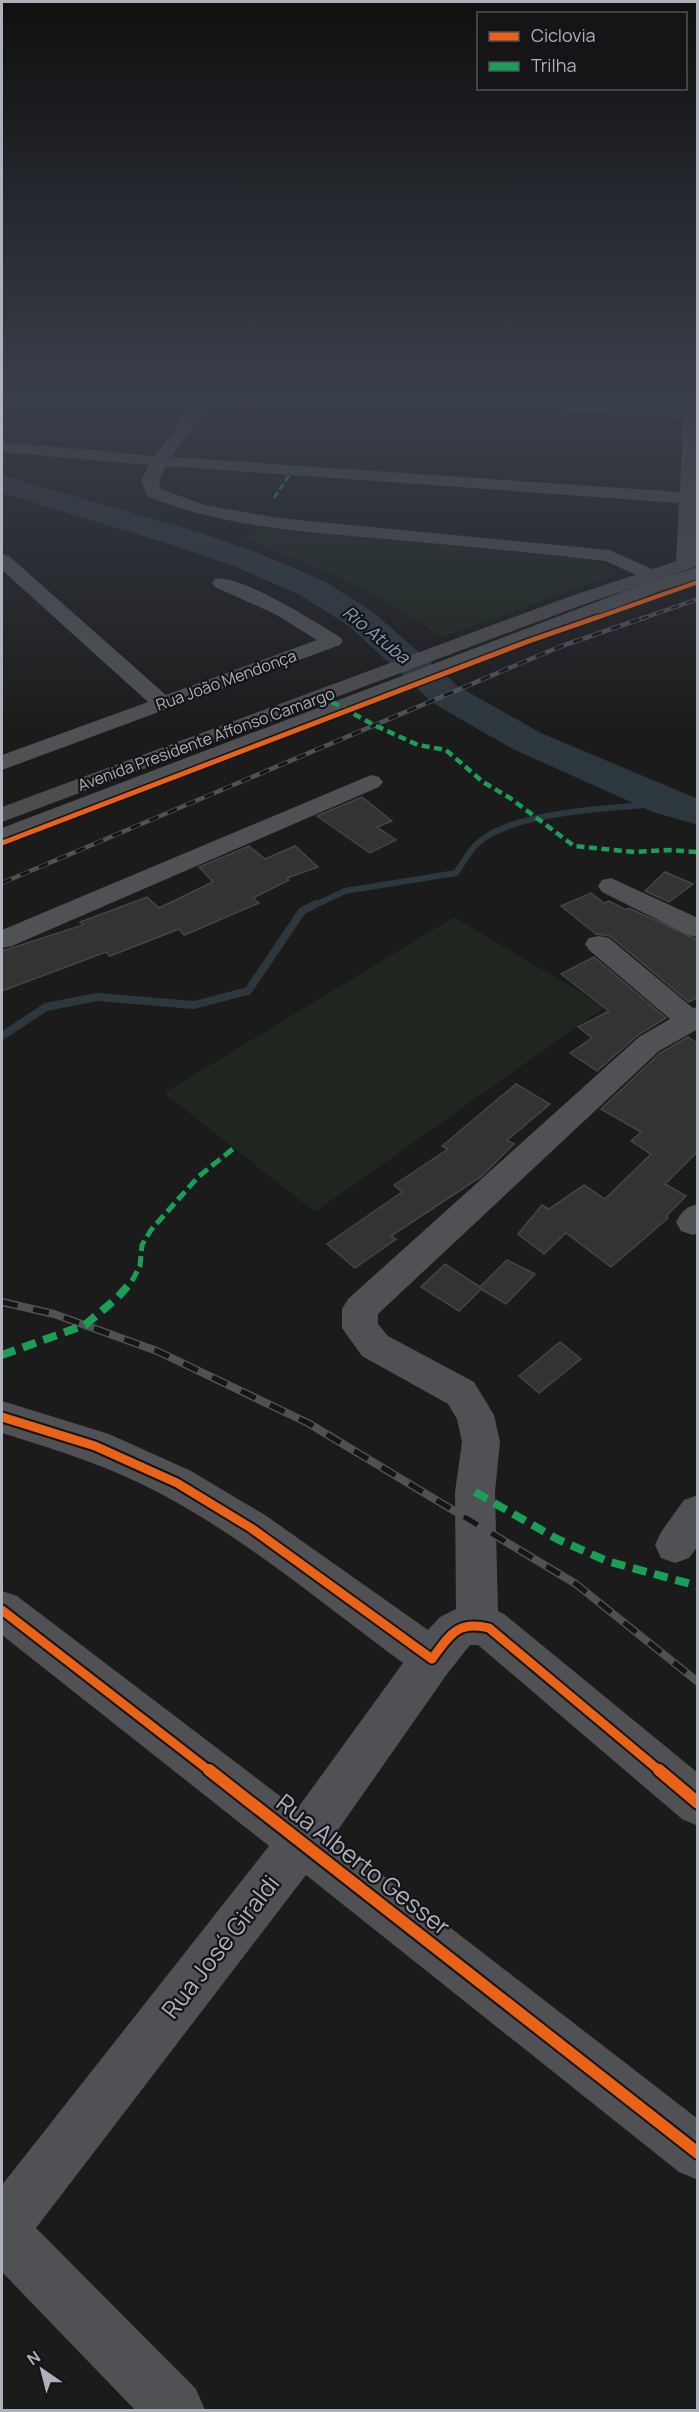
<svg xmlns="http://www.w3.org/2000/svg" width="699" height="2412" font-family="Manrope,sans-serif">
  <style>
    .green { fill: #1e261f }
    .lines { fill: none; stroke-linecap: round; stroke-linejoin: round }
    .stream-far1 { stroke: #2d373e; stroke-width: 6 }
    .stream { stroke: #2d373e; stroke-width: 8 }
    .river { fill: #2d373e; fill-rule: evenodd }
    .building { fill: #333; stroke: #444547; stroke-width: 1.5 }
    .minor { fill: #4f5154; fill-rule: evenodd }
    .major { fill: #4d4d50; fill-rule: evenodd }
    .rail-far2-casing { stroke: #4f5153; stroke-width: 4 }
    .rail-far1-casing { stroke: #4f5153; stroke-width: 4.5 }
    .rail-casing { stroke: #4f5153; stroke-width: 8 }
    .rail-far2 { stroke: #151518; stroke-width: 2; stroke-dasharray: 8; stroke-linecap: butt }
    .rail-far1 { stroke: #151518; stroke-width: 3; stroke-dasharray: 10; stroke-linecap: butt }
    .rail { stroke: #151518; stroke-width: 5; stroke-dasharray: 16; stroke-linecap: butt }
    .quiet-far3 { stroke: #1a9f57; stroke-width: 3; stroke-dasharray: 7 3; stroke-linecap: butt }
    .quiet-far2 { stroke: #1a9f57; stroke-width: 4.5; stroke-dasharray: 8 4.5; stroke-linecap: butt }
    .quiet-far1 { stroke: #1a9f57; stroke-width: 5; stroke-dasharray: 11 5; stroke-linecap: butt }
    .quiet { stroke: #1a9f57; stroke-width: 8; stroke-dasharray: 14 8; stroke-linecap: butt }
    .cycleway-far3-casing { stroke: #151518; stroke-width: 6 }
    .cycleway-far2-casing { stroke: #151518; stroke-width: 8 }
    .cycleway-far1-casing { stroke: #151518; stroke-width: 13 }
    .cycleway-casing { stroke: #151518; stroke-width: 16 }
    .cycleway-far3 { stroke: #ea6118; stroke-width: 4 }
    .cycleway-far2 { stroke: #ea6118; stroke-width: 5 }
    .cycleway-far1 { stroke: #ea6118; stroke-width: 9 }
    .cycleway { stroke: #ea6118; stroke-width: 12 }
    .labels { text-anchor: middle; stroke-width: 4.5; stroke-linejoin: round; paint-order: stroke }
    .far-street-label { font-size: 16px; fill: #acb1bc; stroke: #151518 }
    .far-water-label { font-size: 18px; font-style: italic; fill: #82a0b9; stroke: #151518 }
    .near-street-label { font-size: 24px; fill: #acb1bc; stroke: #151518 }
  </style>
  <rect width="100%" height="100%" fill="#1b1b1b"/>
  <path class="green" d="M 254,527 L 593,560 L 616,569 L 615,575 L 442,637 C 380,595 315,562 244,540 Z
    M 454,917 L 605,1007 L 315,1212 L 164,1093 Z"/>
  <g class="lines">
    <path class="stream-far1" d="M 313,906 L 345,891 L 456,873 C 463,863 469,851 478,843 C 514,810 619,808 667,803"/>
    <path class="stream" d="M 2,1036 L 46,1007 L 97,997 L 194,1005 L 248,991 L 302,911 L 316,904"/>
    <path class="river" d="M 2,475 L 201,533 L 258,553 L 324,581 L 373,612 L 459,687 L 541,733 L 698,799 L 698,825 L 653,812 L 513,749 L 476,728 L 433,703 L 349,626 L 300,595 L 236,567 L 179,547 L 2,493 Z"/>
  </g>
  <path class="building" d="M 362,797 L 392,821 L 377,827 L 396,840 L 370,853 L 317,816 Z
    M 249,846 L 265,859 L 295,846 L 318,867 L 287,878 L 289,880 L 253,898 L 259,903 L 194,931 L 184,935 L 179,929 L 110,956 L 106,952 L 2,991 L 2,951 L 83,925 L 80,922 L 147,897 L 159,908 L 213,882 L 199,867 Z
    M 665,872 L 693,884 L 669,902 L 645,891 Z
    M 591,893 L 604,903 L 609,901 L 626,910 L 629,908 L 698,940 L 698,997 L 689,1002 L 610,936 L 596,934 L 561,906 Z
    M 594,957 L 666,1018 L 638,1035 L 597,1071 L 570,1053 L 592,1038 L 578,1027 L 609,1011 L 561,974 Z
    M 688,1037 L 698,1044 L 698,1151 L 665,1184 L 686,1196 L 666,1216 L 668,1218 L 611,1267 L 566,1233 L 544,1254 L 518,1234 L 542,1205 L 549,1209 L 584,1185 L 605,1199 L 651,1154 L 631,1141 L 641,1132 L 601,1109 L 660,1053 Z
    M 516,1084 L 550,1104 L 507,1140 L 514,1144 L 482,1176 L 391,1236 L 396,1239 L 355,1268 L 327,1244 L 402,1192 L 394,1185 L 448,1149 L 442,1146 Z
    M 507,1260 L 535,1274 L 506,1304 L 481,1289 L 459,1311 L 421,1287 L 445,1264 L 480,1287 Z
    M 560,1342 L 581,1359 L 539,1393 L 519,1376 Z"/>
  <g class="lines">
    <path class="minor" d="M 198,398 L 214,398 L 172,457 L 680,492 L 683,418 L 450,403 L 442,398 L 522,398 L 684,408 L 684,398 L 698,398 L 696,563 L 693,567 L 679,567 L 676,563 L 679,503 L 166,466 L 159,481 L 161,489 L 205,505 L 278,518 L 609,550 L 657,571 L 660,575 L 657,579 L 650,581 L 605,561 C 528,552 451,545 374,538 C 296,531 219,526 147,496 L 141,481 L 149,465 L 2,452 L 2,442 L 155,456 Z
      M 2,554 L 9,556 L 166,695 L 317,640 L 275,614 L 215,587 L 212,583 L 215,579 C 239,573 317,623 340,637 L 343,641 L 340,645 L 2,770 L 2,755 L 148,702 L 2,570 Z
      M 698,567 L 698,579 L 660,591 L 2,843 L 2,828 L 646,583 Z
      M 371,775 L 379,777 L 383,782 L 379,787 L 12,946 L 2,948 L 2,930 Z
      M 611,878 L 698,918 L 698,937 L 688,935 L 602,892 L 598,886 L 602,880 Z
      M 599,936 L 609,938 L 693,1008 L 698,1007 L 698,1029 L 659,1051 L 378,1314 L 378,1324 L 388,1336 L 474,1382 L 494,1415 L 500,1442 L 495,1492 L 498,1611 L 504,1614 L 698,1773 L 698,1826 L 682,1819 L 478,1645 L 470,1645 L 447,1674 L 333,1837 L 698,2119 L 698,2180 L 679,2172 L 306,1875 L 36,2228 L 196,2389 L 205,2410 L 135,2410 L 2,2272 L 2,2185 L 269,1846 L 2,1635 L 2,1591 L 17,1596 L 297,1809 L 403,1663 C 325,1606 249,1541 163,1495 C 112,1467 57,1450 2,1433 L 2,1401 L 109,1434 L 191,1471 L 265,1515 L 428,1630 L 440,1617 L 456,1609 L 455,1492 L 462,1442 L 457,1419 L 448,1404 L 362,1356 L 342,1328 L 342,1309 L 348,1299 L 639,1037 L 670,1019 L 589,950 L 585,944 L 589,938 Z
      M 698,1204 L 698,1233 L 693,1235 L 681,1231 L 676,1222 C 682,1211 686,1207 698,1204 Z
      M 698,1495 L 698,1546 L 689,1558 L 675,1563 L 661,1558 L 655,1545 L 661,1532 L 684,1500 Z"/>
    <path class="major" d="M 698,554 L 698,566 L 585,604 L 2,822 L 2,807 L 571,596 Z"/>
    <defs>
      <path id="rail-far2" d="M 641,619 L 698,599"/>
      <path id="rail-far1" d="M 2,883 L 559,647 L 646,617"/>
      <path id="rail" d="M 2,1302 L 54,1314 L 157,1351 L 308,1423 L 576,1584 L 698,1682"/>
    </defs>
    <use href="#rail-far2" class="rail-far2-casing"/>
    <use href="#rail-far1" class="rail-far1-casing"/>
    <use href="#rail" class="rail-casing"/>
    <use href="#rail-far2" class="rail-far2"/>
    <use href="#rail-far1" class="rail-far1"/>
    <use href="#rail" class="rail"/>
    <path class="quiet-far3" d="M 274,498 L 292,471"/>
    <path class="quiet-far2" d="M 321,696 L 374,725 L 418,745 L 446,750 L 483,782 L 510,798 L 574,846 L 635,852 L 667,850 L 698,852"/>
    <path class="quiet-far1" d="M 132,1281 L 140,1266 L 142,1245 L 151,1230 L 198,1177 L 234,1148"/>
    <path class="quiet" d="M 2,1355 L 85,1325 L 117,1298 L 133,1280
      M 475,1492 L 557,1539 L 607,1561 L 698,1586"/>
    <defs>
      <path id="cycleway-far3" d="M 593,619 L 698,582"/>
      <path id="cycleway-far2" d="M 2,843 L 529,641 L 598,617"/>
      <path id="cycleway-far1" d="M 2,1417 L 95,1446 L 177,1483 L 251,1528 L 432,1659 C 449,1636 457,1620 489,1628 L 661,1772
        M 2,1610 L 211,1772"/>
      <path id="cycleway" d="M 209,1770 L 698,2153
        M 659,1770 L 698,1803"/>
    </defs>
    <use href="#cycleway-far3" class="cycleway-far3-casing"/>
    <use href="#cycleway-far2" class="cycleway-far2-casing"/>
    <use href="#cycleway-far1" class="cycleway-far1-casing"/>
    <use href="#cycleway" class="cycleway-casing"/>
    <use href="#cycleway-far3" class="cycleway-far3"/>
    <use href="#cycleway-far2" class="cycleway-far2"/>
    <use href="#cycleway-far1" class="cycleway-far1"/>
    <use href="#cycleway" class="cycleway"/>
  </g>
  <linearGradient id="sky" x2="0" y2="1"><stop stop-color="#0f0f0f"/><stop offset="0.54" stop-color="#393f4a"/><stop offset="1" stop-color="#393f4a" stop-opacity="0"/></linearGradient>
  <rect width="699" height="736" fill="url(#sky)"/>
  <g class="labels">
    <g class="far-street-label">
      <text transform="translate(226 680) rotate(-20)" y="6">Rua João Mendonça</text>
      <text transform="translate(206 739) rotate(-20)" y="6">Avenida Presidente Affonso Camargo</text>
    </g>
    <g class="far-water-label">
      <text transform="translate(376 635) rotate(39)" y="6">Rio Atuba</text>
    </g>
    <g class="near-street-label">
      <text transform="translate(363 1865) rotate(38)" y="8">Rua Alberto Gesser</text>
      <text transform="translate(221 1947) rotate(-52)" y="8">Rua José Giraldi</text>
    </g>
  </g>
  <rect width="699" height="2412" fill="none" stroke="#acb1bc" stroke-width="6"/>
  <rect x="477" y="12" width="210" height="78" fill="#151518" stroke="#51535a" stroke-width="1.5"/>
  <rect x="489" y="32" width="30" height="9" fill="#ea6118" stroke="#51535a" stroke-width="1.5"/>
  <text x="531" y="42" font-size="18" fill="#acb1bc">Ciclovia</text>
  <rect x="489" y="62" width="30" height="9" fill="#1a9f57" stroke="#51535a" stroke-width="1.5"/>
  <text x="531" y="72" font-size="18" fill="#acb1bc">Trilha</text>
  <g transform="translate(42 2370) rotate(325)" stroke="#151518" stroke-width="4.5" paint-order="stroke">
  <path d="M0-4.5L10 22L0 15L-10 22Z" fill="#acb1bc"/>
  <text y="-9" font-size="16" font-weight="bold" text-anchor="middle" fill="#acb1bc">N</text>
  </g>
</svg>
